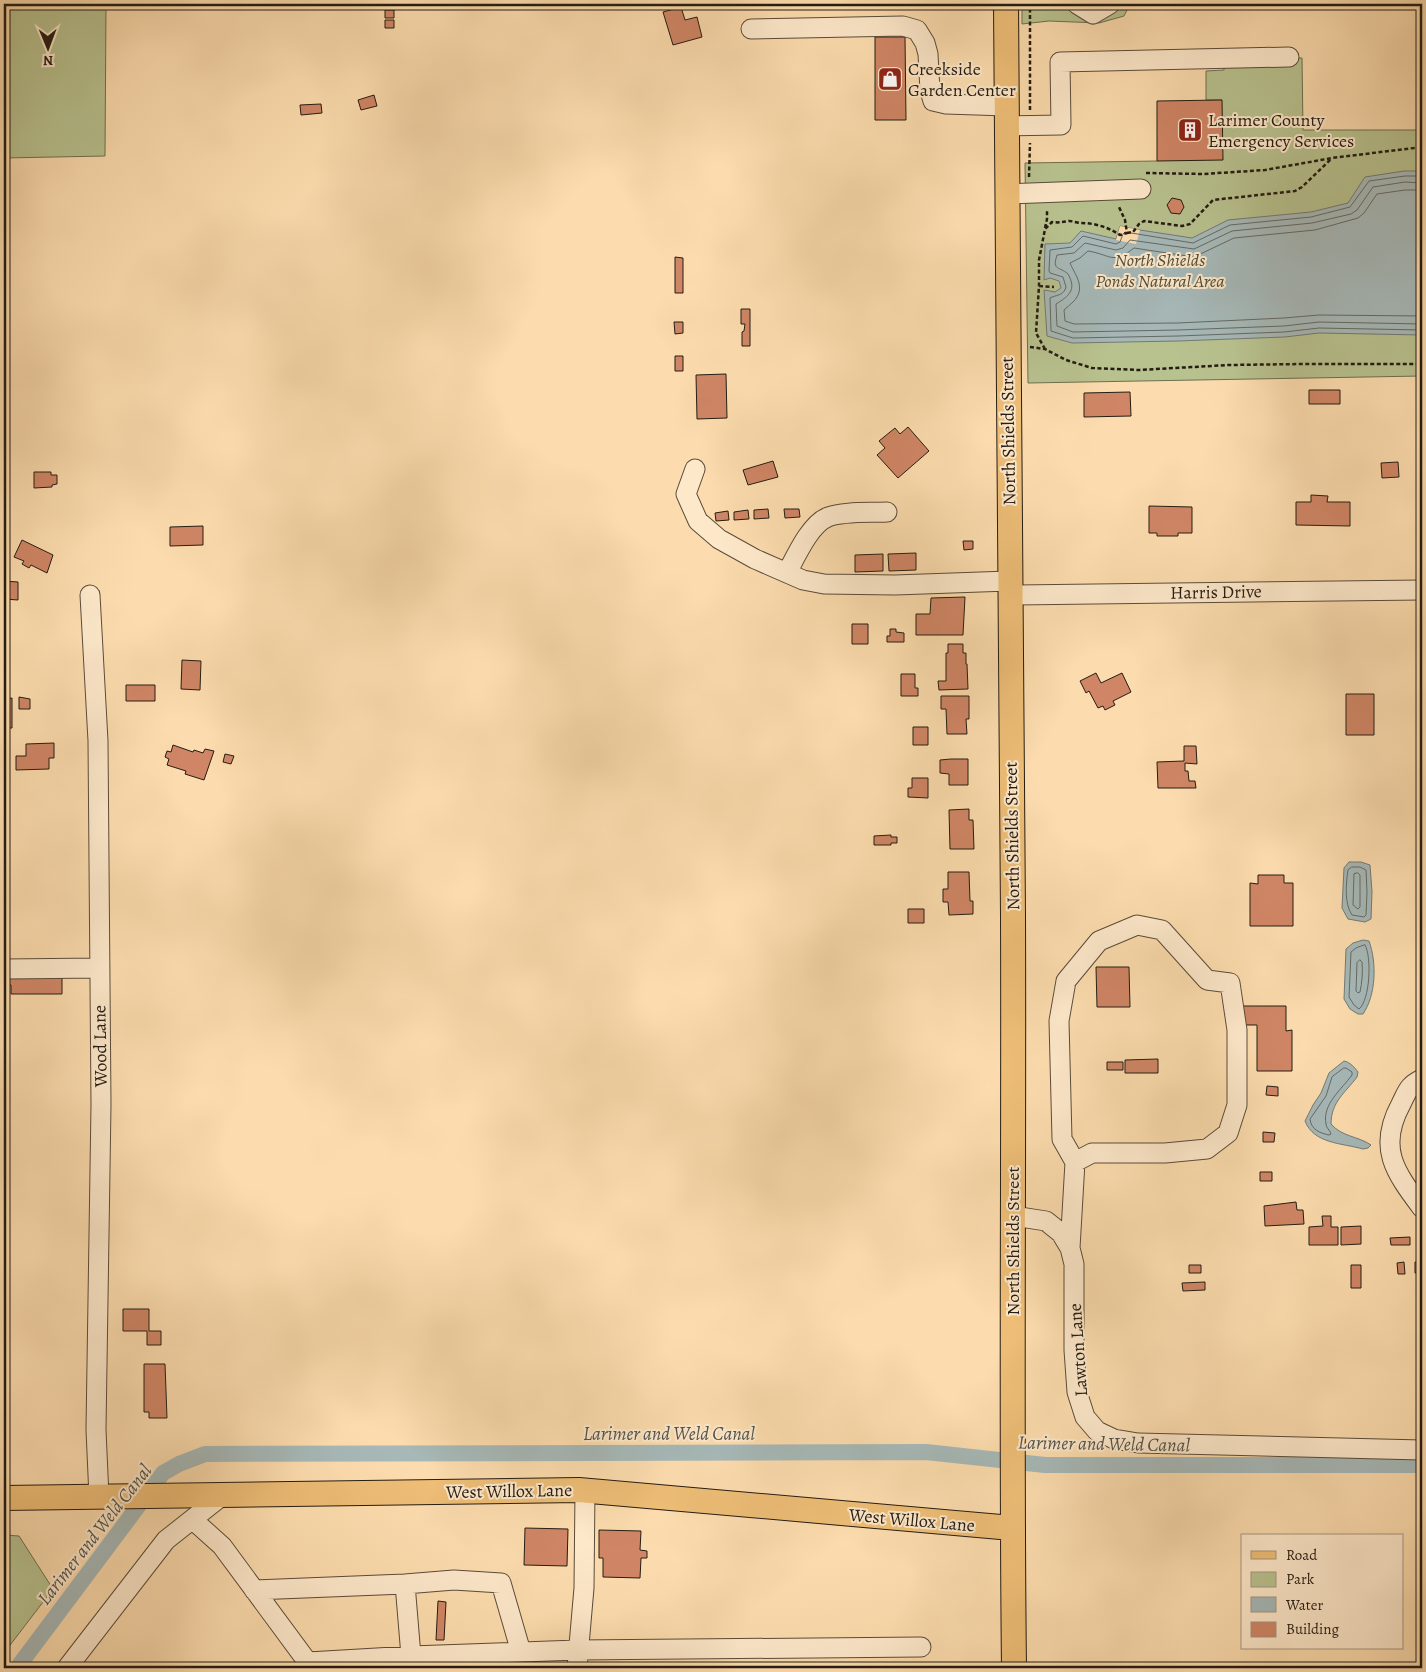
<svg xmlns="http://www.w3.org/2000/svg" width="1426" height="1672" font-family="Alegreya,serif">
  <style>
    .green { fill: #b8c28f; stroke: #6e6f50 }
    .water { fill: #a6b8b7; stroke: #727a75 }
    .pier { fill: #fcdcae }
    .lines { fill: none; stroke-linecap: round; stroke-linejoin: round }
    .shore { stroke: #656a64; stroke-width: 1 }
    .canal { stroke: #a6b8b7; stroke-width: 16 }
    .building { fill: #d08666; stroke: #241c12 }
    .minor-casing { stroke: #5a4c39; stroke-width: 21 }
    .major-casing { stroke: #241c12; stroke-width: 26 }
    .path { stroke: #241c12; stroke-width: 2.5; stroke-dasharray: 4 2.5; stroke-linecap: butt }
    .minor { stroke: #fde8ca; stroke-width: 19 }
    .major { stroke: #eebe77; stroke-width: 24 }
    .labels { text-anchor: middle; stroke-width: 4; stroke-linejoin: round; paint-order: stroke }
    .poi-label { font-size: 18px; fill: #241c12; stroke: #fde8ca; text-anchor: start }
    .park-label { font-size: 18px; font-style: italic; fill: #504e38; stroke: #fde8ca }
    .street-label { font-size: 18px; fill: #241c12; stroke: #fde8ca }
    .water-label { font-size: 19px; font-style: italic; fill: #52534c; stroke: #fde8ca }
  </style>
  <rect width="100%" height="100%" fill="#fcdcae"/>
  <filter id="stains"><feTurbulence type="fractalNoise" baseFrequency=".004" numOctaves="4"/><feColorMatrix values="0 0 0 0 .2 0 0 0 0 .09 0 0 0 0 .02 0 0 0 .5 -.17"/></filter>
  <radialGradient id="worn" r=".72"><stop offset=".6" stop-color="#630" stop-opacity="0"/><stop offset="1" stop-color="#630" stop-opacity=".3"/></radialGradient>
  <path class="green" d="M 4,4 L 106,4 L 105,156 L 4,158 Z
    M 1022,4 L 1130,4 L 1124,16 L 1099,23 L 1049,21 L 1022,24 Z
    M 1302,58 L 1303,130 L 1422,130 L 1422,376 L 1028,383 L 1025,163 L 1157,161 L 1222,100 L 1206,100 L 1206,71 L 1224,70 L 1224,59 Z
    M 4,1535 L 19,1536 L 53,1589 L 4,1653 Z"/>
  <path class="water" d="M 1404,171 L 1422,171 L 1422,335 L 1319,333 L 1285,337 L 1178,341 L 1072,343 L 1047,336 L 1044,290 L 1055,292 L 1061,288 L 1059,281 L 1050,278 L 1044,280 L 1045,244 L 1070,243 L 1081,231 L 1116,239 L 1120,226 L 1140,230 L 1192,238 L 1228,220 L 1311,212 L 1348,203 L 1365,177 Z
    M 1349,862 L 1361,862 L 1370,865 L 1372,892 L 1371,919 L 1365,922 L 1348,919 L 1342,908 L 1344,868 Z
    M 1363,940 L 1369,941 C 1377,963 1376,995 1363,1014 L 1358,1014 L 1350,1009 L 1344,999 L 1346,949 L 1353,943 Z
    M 1344,1061 C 1350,1062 1355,1068 1358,1072 L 1357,1077 C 1345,1093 1331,1102 1331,1124 C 1342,1137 1358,1136 1371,1145 L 1368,1148 L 1363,1149 C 1342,1143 1314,1144 1305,1121 L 1313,1105 L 1321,1093 L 1329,1073 Z"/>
  <path class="pier" d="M 1120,226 L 1140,230 L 1136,244 L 1116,240 Z"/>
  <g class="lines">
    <path class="shore" d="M 1422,176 L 1405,176 L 1369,181 L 1350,207 L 1311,217 L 1230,225 L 1193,243 L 1125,232 L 1123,234 L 1120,242 L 1116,244 L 1083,236 L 1072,247 L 1050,250 L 1049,271 L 1050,273 L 1063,277 L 1066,287 C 1064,296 1055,295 1050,298 L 1051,331 L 1073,338 L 1178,336 L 1284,332 L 1319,328 L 1422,330
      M 1422,183 L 1405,182 L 1373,187 L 1357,210 L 1351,214 L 1312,223 L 1232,231 L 1194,249 L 1130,240 L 1123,248 L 1116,250 L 1085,243 L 1074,253 L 1057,255 C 1052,271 1059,266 1068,274 C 1077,290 1069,296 1056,304 L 1057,326 L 1073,332 L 1178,330 L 1284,326 L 1319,322 L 1422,324
      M 1422,190 L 1405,190 L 1377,194 L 1364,213 L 1358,218 L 1315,230 L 1234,238 L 1194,257 L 1134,248 C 1112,265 1112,255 1088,251 L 1080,258 L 1070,263 C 1075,275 1087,288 1073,302 C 1070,305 1067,307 1064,310 L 1065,321 L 1074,324 L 1178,323 L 1284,318 L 1319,315 L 1422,316
      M 1352,867 L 1360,867 L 1366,870 L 1367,892 L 1366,915 L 1364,917 L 1352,915 C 1344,903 1346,884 1348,870 Z
      M 1358,873 L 1360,875 L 1360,907 L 1358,909 L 1353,905 L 1354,874 Z
      M 1365,945 C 1372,957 1370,1000 1359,1009 L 1354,1005 L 1349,997 L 1351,952 L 1356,948 Z
      M 1360,960 L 1362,962 C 1363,972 1362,982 1360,992 L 1358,993 L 1356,991 L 1357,963 Z
      M 1344,1068 L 1346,1068 L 1352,1072 L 1352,1075 C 1342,1089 1322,1104 1326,1124 C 1326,1128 1330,1130 1331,1134 L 1329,1135 C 1319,1133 1311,1129 1310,1119 L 1326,1096 L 1332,1077 Z"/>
    <path class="canal" d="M 17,1668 L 163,1473 L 179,1464 L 205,1454 L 926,1452 L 1045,1465 L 1422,1465"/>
  </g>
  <path class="building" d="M 390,4 L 422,4 L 422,6 L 391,7 Z
    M 681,7 L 685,20 L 697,17 L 702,37 L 673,45 L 663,12 Z
    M 385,10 L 394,10 L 394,18 L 385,18 Z
    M 385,20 L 394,20 L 394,28 L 385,28 Z
    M 875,37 L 905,37 L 906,120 L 875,120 Z
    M 374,95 L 377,106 L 361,110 L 358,100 Z
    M 1222,100 L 1223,160 L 1157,161 L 1157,101 Z
    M 321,104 L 322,113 L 301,115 L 300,105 Z
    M 1172,198 L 1181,200 L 1184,207 L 1180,214 L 1171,213 L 1167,205 Z
    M 675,257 L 683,258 L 683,293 L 675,293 Z
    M 741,309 L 750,309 L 750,346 L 742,346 L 742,332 L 744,331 L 745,324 L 741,324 Z
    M 674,322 L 683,322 L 683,333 L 675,334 Z
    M 675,356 L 683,356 L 683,371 L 675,371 Z
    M 726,374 L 727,418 L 697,419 L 696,375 Z
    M 1309,390 L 1340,390 L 1340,404 L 1309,404 Z
    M 1130,392 L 1131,416 L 1084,417 L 1084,393 Z
    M 908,427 L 929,451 L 898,478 L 877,455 L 885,448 L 879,441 L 895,428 L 900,434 Z
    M 773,461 L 778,477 L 748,485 L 743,470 Z
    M 1398,462 L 1399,477 L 1382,478 L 1381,463 Z
    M 34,472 L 51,472 L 51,475 L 57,475 L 57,484 L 52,485 L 52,487 L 34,488 Z
    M 1311,495 L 1328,496 L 1327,502 L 1350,502 L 1350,526 L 1296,525 L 1296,502 L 1311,502 Z
    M 1149,506 L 1192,507 L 1192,533 L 1178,533 L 1178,536 L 1157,536 L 1157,533 L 1149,533 Z
    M 768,509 L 769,518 L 754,519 L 754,510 Z
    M 784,509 L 799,509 L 800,517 L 785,518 Z
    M 748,510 L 749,519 L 734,520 L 734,512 Z
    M 728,511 L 729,520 L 716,521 L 715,513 Z
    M 203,526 L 203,545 L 170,546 L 170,527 Z
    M 22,540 L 53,555 L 47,573 L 31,565 L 29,568 L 22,564 L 24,561 L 14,557 Z
    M 963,541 L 973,541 L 973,549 L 964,550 Z
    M 916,553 L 916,570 L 889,571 L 888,554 Z
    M 883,554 L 883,571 L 855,572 L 855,555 Z
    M 4,581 L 18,582 L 18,600 L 4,599 Z
    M 965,597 L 963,635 L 916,635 L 916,614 L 930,614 L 931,598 Z
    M 852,624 L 868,624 L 868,644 L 852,644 Z
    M 890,629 L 896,629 L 896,632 L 904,633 L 904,642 L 887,642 L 887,636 L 890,636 Z
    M 948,644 L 963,644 L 963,653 L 966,653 L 966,664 L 967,664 L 968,689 L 939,690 L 938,681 L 946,681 L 946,653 L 948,653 Z
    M 182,660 L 201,661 L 200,690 L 181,689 Z
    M 1096,673 L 1101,683 L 1122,673 L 1131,692 L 1113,701 L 1115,705 L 1105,710 L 1103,706 L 1098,708 L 1089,691 L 1086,693 L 1080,681 Z
    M 901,674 L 915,674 L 915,688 L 918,688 L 918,696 L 901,696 Z
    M 126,685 L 155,685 L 155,701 L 126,701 Z
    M 1346,694 L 1374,694 L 1374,735 L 1346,735 Z
    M 941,696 L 969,696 L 969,719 L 966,719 L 967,734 L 947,734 L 946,709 L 941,709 Z
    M 19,697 L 30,699 L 30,709 L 19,709 Z
    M 12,698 L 12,728 L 4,728 L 4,699 Z
    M 913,727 L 928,727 L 928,745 L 913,745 Z
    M 54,743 L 54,758 L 49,758 L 49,769 L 16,770 L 16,756 L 26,756 L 26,744 Z
    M 173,745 L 193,752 L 194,750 L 203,753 L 205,749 L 214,751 L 204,780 L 185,774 L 186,771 L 167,765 L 169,759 L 165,757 L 167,751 L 171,752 Z
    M 1184,746 L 1196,746 L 1197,764 L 1185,763 L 1185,771 L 1188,771 L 1189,781 L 1195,781 L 1196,788 L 1158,788 L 1157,762 L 1184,761 Z
    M 225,754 L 234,756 L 231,764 L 223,762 Z
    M 951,759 L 968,759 L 968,785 L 949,785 L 949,774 L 940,773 L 940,760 Z
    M 912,778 L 928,778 L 928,798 L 908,797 L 908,788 L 912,788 Z
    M 969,809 L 969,820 L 973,820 L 974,849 L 950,849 L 949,810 Z
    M 891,835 L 891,837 L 897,837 L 897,843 L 891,843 L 891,845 L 874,845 L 874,836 Z
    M 948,872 L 969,872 L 970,901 L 973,901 L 973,914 L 949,915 L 948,902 L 943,902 L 943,889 L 948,889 Z
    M 1258,875 L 1284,875 L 1284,883 L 1293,883 L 1293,926 L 1250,926 L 1250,883 L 1258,884 Z
    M 908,909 L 924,909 L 924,923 L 908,923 Z
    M 1096,967 L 1129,967 L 1130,1007 L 1097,1007 Z
    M 54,976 L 54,978 L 62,978 L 62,994 L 11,994 L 11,985 L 5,985 L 5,977 Z
    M 1242,1006 L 1286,1006 L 1286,1031 L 1292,1030 L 1292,1071 L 1257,1071 L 1257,1025 L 1242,1025 Z
    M 1158,1059 L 1158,1073 L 1125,1073 L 1125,1060 Z
    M 1107,1062 L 1123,1062 L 1123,1070 L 1107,1070 Z
    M 1267,1086 L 1278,1087 L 1278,1096 L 1266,1095 Z
    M 1263,1132 L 1275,1133 L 1274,1142 L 1263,1142 Z
    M 1260,1172 L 1272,1172 L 1272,1181 L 1260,1181 Z
    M 1296,1202 L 1297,1210 L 1303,1210 L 1304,1224 L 1265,1226 L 1264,1206 Z
    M 1322,1216 L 1331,1216 L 1331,1227 L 1338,1227 L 1338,1245 L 1309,1245 L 1309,1227 L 1323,1226 Z
    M 1361,1226 L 1361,1244 L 1341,1245 L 1341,1227 Z
    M 1410,1237 L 1410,1245 L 1391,1245 L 1390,1238 Z
    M 1404,1262 L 1405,1274 L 1398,1274 L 1397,1263 Z
    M 1415,1262 L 1422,1262 L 1422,1273 L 1415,1273 Z
    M 1189,1265 L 1201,1265 L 1201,1273 L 1189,1273 Z
    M 1351,1265 L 1361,1265 L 1361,1288 L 1351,1288 Z
    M 1205,1282 L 1205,1290 L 1183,1291 L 1182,1283 Z
    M 123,1309 L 149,1309 L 149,1331 L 161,1331 L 161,1345 L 147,1345 L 147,1331 L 123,1331 Z
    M 144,1364 L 165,1364 L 167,1418 L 149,1418 L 149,1412 L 144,1412 Z
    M 525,1528 L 568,1529 L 567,1566 L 524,1565 Z
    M 599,1530 L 641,1531 L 640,1550 L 647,1551 L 647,1558 L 641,1558 L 640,1578 L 603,1577 L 603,1558 L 599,1558 Z
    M 438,1601 L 446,1602 L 444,1640 L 436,1640 Z"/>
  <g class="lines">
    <defs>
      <path id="minor" d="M 1077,4 L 1093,14 L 1110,4
        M 751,29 L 903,26 L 917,30 L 925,43 L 928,54 L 930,91 L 933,101 L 946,104 L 1006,106
        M 1006,126 L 1061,125 L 1060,62 L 1289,57
        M 1006,194 L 1141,189
        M 695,469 L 686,494 L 698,521 L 719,539 L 755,559 L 803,580 L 824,584 L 895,585 L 1009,581
        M 787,573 C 796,556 810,524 828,517 C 844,511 870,513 887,512
        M 90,595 L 98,741 L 101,1104 L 96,1430 L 99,1497
        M 1009,595 L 1422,590
        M 4,969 L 99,968
        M 1422,1079 C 1408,1086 1408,1090 1401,1104 C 1377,1148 1395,1172 1422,1208
        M 1014,1216 L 1046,1221 L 1061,1233 L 1070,1248 L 1074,1264 L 1074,1350 L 1077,1392 L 1085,1417 L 1097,1431 L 1114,1439 L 1138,1443 L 1422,1450
        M 1070,1248 L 1075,1162 L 1092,1153 L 1165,1153 L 1207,1149 L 1228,1133 L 1237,1105 L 1237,1030 L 1230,983 L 1207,980 L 1162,930 L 1137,925 L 1099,941 L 1066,981 L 1059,1021 L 1062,1139 L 1075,1162
        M 193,1520 L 222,1546 L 312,1668
        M 405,1584 L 411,1656
        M 254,1590 L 405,1584 L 454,1580 L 501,1583 L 521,1652
        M 308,1662 L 411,1656 L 577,1650 L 921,1647
        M 67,1668 L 166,1540 L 223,1495
        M 577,1668 L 584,1588 L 585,1490"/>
      <path id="major" d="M 1006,4 C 1006,308 1011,612 1013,915 C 1014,1166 1011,1417 1014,1668
        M 4,1498 L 579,1490 L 1012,1528"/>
    </defs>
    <use href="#minor" class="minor-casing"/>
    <use href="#major" class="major-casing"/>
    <path class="path" d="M 1030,110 L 1030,4
      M 1146,173 L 1204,174 L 1265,170 L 1332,158 L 1422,147
      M 1029,177 L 1030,143
      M 1045,228 L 1047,219 L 1047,209
      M 1127,233 L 1133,232 L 1139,224 L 1144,221 L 1182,226 L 1190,224 L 1213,200 L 1295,191 L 1302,187 L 1331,159
      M 1039,286 L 1054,287
      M 1030,347 L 1045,349 L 1066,360 L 1092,368 L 1139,370 L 1229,365 L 1303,364 L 1422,364
      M 1045,349 L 1036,333 L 1039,286 L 1039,260 L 1045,229 L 1052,222 C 1059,223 1063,222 1069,221 C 1073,221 1077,223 1081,223 C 1094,223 1108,227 1120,235 L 1127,233 L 1125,220 L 1119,207"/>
    <use href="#minor" class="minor"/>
    <use href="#major" class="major"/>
  </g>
  <defs>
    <symbol id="shop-square" viewBox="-11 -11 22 22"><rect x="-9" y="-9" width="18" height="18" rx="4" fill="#8f2418" stroke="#fde8ca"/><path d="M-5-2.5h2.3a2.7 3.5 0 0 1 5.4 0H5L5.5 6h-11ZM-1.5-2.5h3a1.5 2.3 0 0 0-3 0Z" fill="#fff"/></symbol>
    <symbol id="building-square" viewBox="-11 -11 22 22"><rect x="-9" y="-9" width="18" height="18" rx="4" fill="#8f2418" stroke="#fde8ca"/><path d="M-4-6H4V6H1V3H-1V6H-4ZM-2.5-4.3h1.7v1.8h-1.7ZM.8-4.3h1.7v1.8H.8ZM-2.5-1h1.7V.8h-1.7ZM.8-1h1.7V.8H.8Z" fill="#fff"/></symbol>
  </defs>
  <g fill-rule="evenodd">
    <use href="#shop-square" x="876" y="65" width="28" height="28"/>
    <use href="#building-square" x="1176" y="116" width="28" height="28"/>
  </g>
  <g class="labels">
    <g class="poi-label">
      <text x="908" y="75">Creekside<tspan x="908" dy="21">Garden Center</tspan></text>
      <text x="1208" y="126">Larimer County<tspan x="1208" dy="21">Emergency Services</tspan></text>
    </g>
    <g class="park-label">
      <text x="1160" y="266">North Shields<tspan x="1160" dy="21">Ponds Natural Area</tspan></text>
    </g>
    <g class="street-label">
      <text transform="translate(1008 431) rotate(-91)" y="6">North Shields Street</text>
      <text transform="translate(1216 592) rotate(-1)" y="6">Harris Drive</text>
      <text transform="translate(1012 836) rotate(-91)" y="6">North Shields Street</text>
      <text transform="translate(100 1046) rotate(-91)" y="6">Wood Lane</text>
      <text transform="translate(1013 1241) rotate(-90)" y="6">North Shields Street</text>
      <text transform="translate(1078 1350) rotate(-94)" y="6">Lawton Lane</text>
      <text transform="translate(509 1491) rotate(-1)" y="6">West Willox Lane</text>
      <text transform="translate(912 1520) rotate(5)" y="6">West Willox Lane</text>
    </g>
    <g class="water-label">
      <text x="669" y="1440">Larimer and Weld Canal</text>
      <text transform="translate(1104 1443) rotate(1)" y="7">Larimer and Weld Canal</text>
      <text transform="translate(94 1534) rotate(-52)" y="7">Larimer and Weld Canal</text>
    </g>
  </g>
  <rect width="1426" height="1672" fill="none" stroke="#fcdcae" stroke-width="20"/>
  <rect x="5" y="5" width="1416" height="1662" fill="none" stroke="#241c12" stroke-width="2.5"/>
  <rect x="10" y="10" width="1406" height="1652" fill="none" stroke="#241c12"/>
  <rect x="1241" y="1534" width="162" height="115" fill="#fde8ca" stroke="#a69680"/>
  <rect x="1251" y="1551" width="25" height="8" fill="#eebe77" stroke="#a69680"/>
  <text x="1286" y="1560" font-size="15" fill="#241c12">Road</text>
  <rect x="1251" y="1572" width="25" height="15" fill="#b8c28f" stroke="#a69680"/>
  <text x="1286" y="1584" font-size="15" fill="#241c12">Park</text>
  <rect x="1251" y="1597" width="25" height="15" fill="#a6b8b7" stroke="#a69680"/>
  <text x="1286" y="1610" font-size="15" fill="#241c12">Water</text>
  <rect x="1251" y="1622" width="25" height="15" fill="#d08666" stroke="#a69680"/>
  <text x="1286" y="1634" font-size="15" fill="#241c12">Building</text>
  <g transform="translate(48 48) rotate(179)" stroke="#fde8ca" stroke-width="4" paint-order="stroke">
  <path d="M0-4L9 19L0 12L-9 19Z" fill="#241c12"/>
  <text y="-8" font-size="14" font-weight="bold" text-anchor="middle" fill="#241c12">N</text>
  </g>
  <rect width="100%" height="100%" filter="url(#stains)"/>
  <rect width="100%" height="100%" fill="url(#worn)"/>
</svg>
